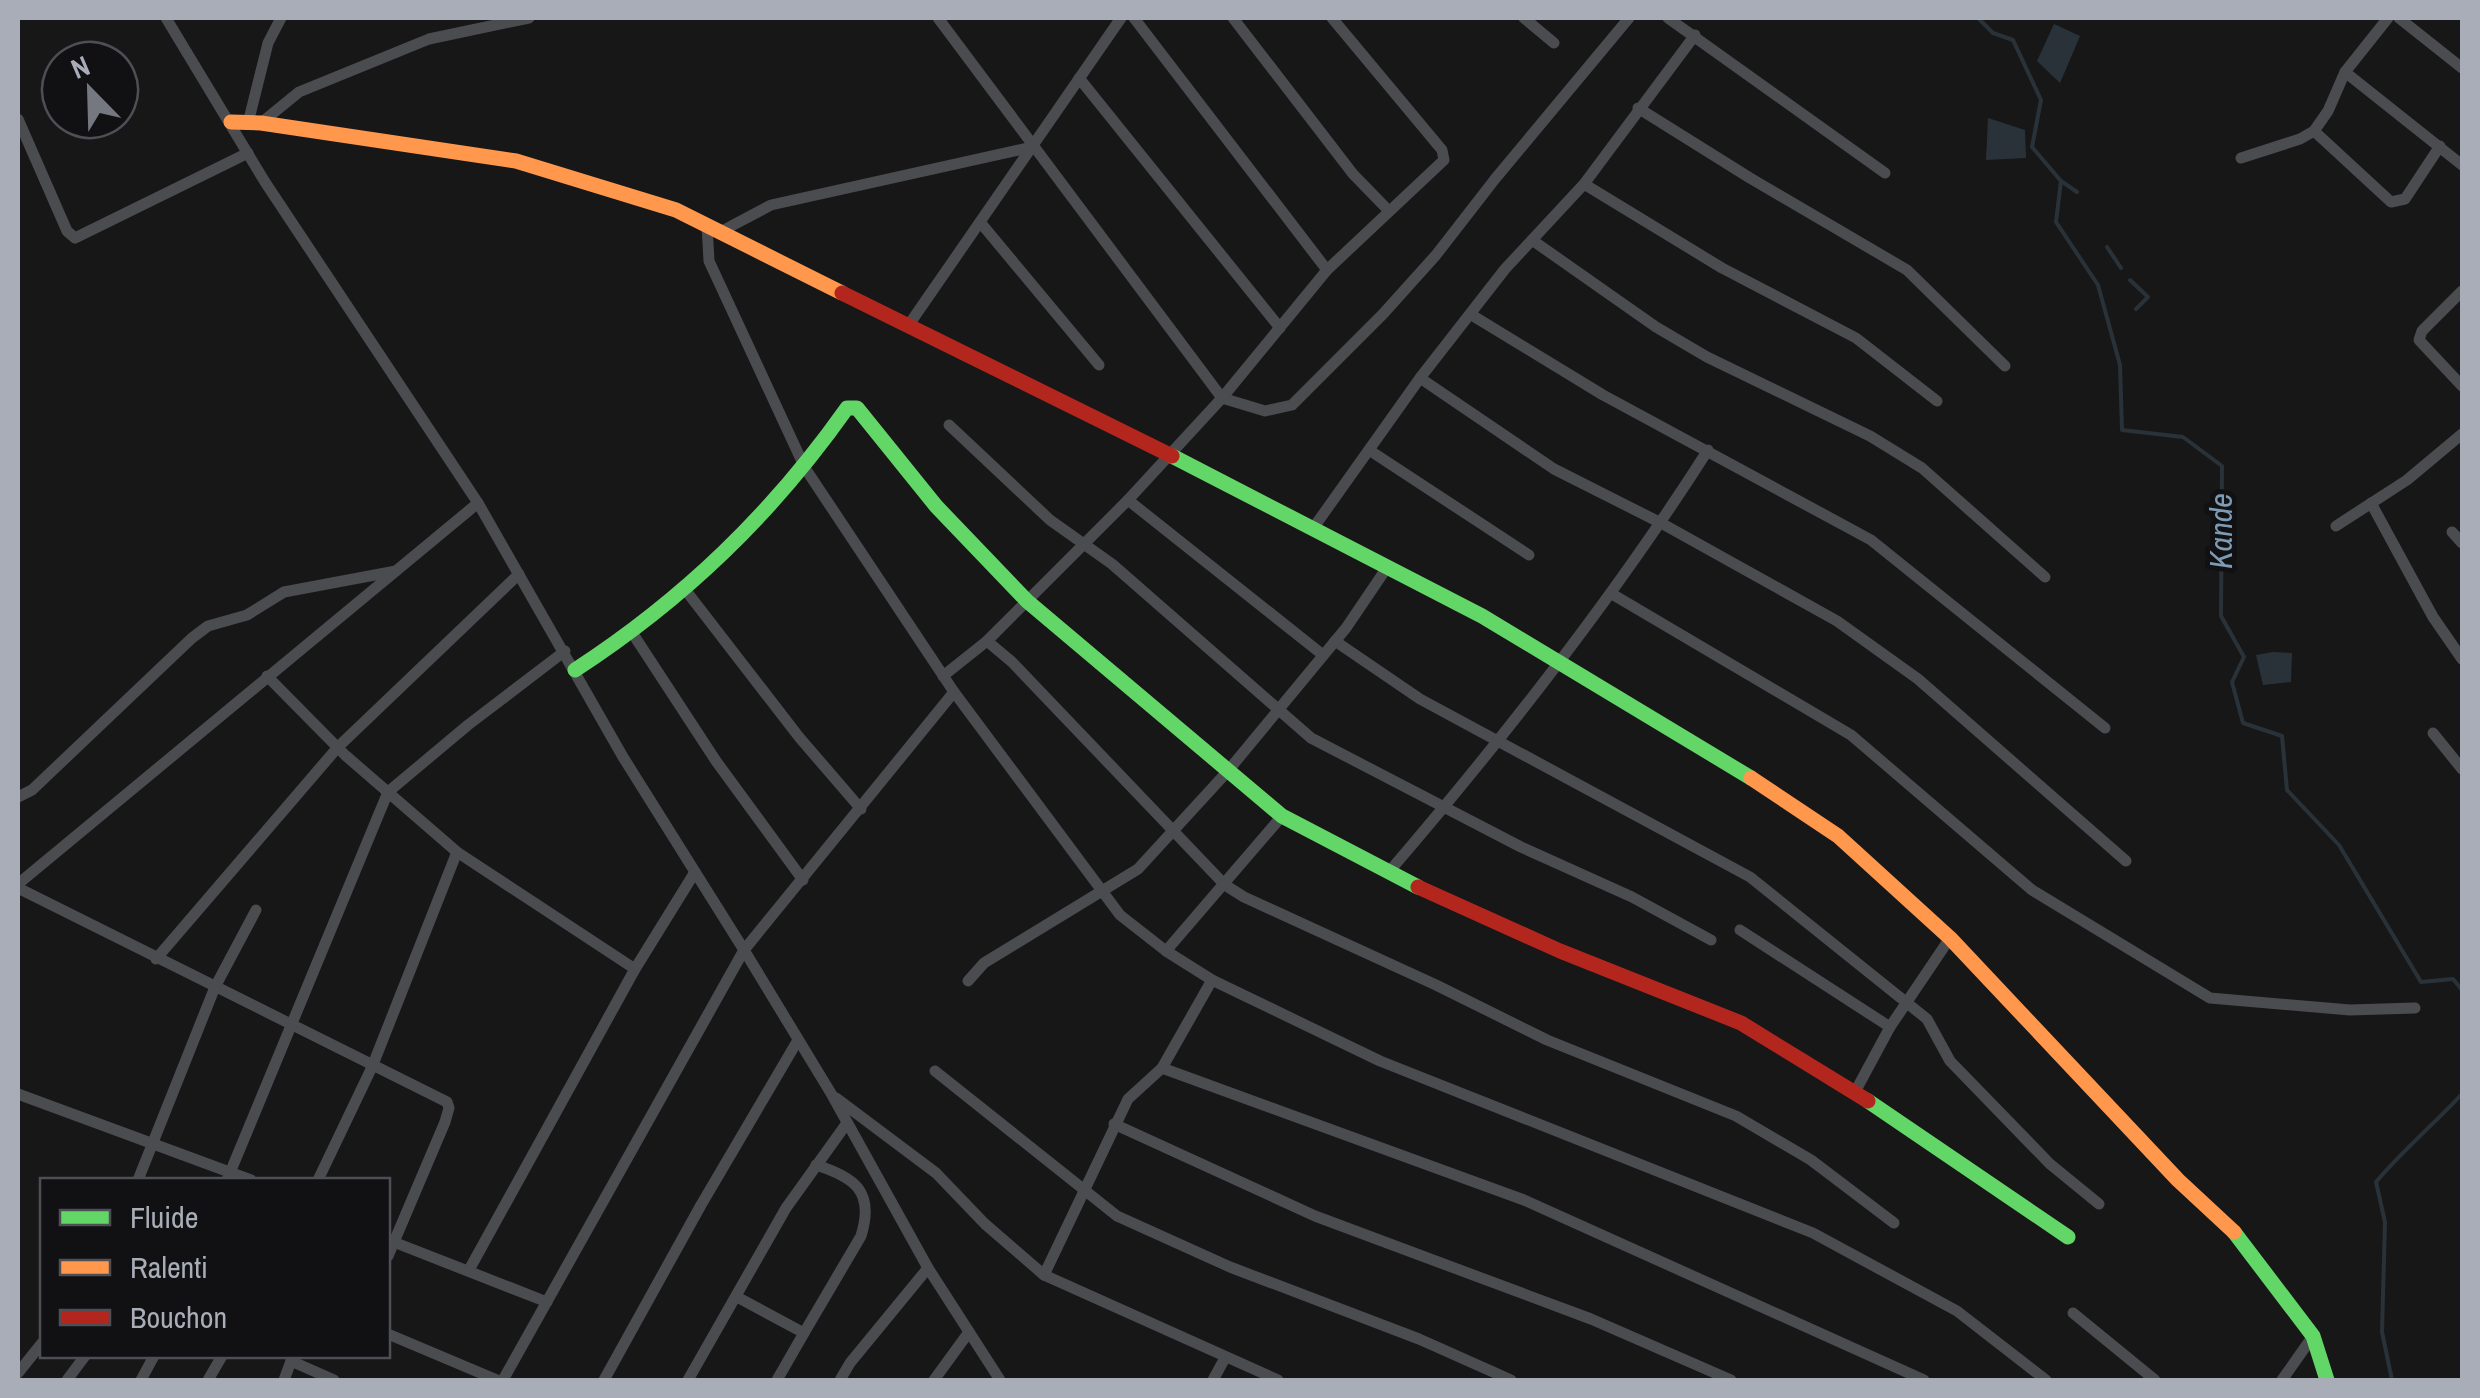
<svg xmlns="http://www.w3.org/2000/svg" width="2480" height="1398" font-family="'Archivo Narrow',sans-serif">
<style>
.water{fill:#2a3239}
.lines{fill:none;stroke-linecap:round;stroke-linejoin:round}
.stream{stroke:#2a3239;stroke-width:4}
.street{stroke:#4b4c50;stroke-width:11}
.fast{stroke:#63d668;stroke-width:15}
.slow{stroke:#ff974d;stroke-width:15}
.jam{stroke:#b3261e;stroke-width:15}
.labels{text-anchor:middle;stroke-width:10;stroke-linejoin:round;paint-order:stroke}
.water-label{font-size:32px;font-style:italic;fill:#7f9bb3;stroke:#111113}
</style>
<rect width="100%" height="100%" fill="#171717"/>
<!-- water -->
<g class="water">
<path d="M2054,24L2080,36L2060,83L2037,61Z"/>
<path d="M1988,118L2025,130L2026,158L1986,160Z"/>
<path d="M2273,652L2292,653L2291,682L2263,685L2256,655Z"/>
</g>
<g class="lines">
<!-- stream -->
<g class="stream">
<path d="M1978,18L1993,33L2013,40L2041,100L2032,147L2061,181L2056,222L2098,285L2120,365L2122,430L2183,437L2222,466L2221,616L2244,657L2232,682L2243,723L2282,736L2287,790L2339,845L2421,982L2453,979L2462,990"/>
<path d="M2061,181L2077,192"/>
<path d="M2107,247L2121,268"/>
<path d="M2130,280L2148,297L2136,309L2147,298"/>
<path d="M2462,1092V1101"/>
<path d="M2392,1380L2382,1332L2385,1222L2376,1182C2403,1150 2433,1125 2461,1095"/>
</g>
<!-- street -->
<g class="street">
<path d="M166,18L265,182L478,503L623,757L744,950L832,1095L928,1268L1000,1380"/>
<path d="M938,18L1222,398L1265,411L1292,405L1383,314L1436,255L1495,179L1629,18"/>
<path d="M1134,18L1327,270"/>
<path d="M1233,18L1353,174L1389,211"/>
<path d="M1524,18L1554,43"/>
<path d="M1668,18L1885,173"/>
<path d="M2399,18L2462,68"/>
<path d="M2345,72L2462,165"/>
<path d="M1079,78L1280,328"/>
<path d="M1638,108L1750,178L1907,270L2005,366"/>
<path d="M18,119L67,231L75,238L248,153"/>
<path d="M248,123L268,43L281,18"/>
<path d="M261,123L299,92L429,39L529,18"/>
<path d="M2314,131L2391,202L2405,199L2440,146"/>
<path d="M2241,158L2300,139L2314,131L2328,111L2345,72L2388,18"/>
<path d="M1584,184L1722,268L1856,338L1937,401"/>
<path d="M980,222L1099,365"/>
<path d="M707,225L709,261L805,468L954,692L1120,915L1166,951L1212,980L1380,1061L1813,1233L1957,1311L2046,1380"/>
<path d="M720,232L771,205L1032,147"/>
<path d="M1532,240L1656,327L1707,357L1870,436L1922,468L2045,577"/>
<path d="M2462,291L2422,331L2419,340L2462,386"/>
<path d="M1470,314L1603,395L1871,540L2105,728"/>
<path d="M908,326L1121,18"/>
<path d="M1420,378L1554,469L1661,523L1837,621L1918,679L2126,861"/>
<path d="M949,425L1050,520L1112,564L1311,738L1521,847L1632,897L1711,940"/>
<path d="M1369,450L1529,555"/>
<path d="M1128,500L1323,655"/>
<path d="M2371,503L2433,617L2462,659"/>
<path d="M2336,526L2407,480L2462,434"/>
<path d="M1314,527L1420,378L1505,269L1584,184L1695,35"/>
<path d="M2452,532L2462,543"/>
<path d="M687,592L799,737L861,809"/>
<path d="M1612,594L1851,735L2032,890L2210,998L2350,1010L2415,1008"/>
<path d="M633,634L716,761L803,880"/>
<path d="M987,641L1012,662L1225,885L1244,897L1436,985L1547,1040L1736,1116L1811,1160L1894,1223"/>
<path d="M1335,641L1420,699L1750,877L1927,1019L1950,1061L2050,1164L2099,1204"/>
<path d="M267,676L345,755L457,852L635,969"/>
<path d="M943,676L987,641L1128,500L1222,398L1327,270L1444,160L1442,150L1332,18"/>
<path d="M2433,733L2462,769"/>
<path d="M18,797L32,790L192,638L208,626L247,615L284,592L396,571"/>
<path d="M1388,873C1503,739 1613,599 1708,450"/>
<path d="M18,884L478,503"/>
<path d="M18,888L447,1102L449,1108L445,1122L388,1256"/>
<path d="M1740,930L1890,1027"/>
<path d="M1166,951L1282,816"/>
<path d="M156,959L338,747L519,574"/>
<path d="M968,981L984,963L1138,869L1227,772L1346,628L1388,566"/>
<path d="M1162,1068L1524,1200L1924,1380"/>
<path d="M935,1071L1117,1216L1230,1267L1419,1339L1511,1380"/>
<path d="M1855,1092L1890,1027L1950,938"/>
<path d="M18,1094L251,1180"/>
<path d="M836,1098L936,1173L985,1224L1044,1275L1278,1380"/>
<path d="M1114,1124L1315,1216L1591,1319L1731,1380"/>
<path d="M138,1180L215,987L256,910"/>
<path d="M227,1180L388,792L468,725L565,651"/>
<path d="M318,1180L372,1067L457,852"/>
<path d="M391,1241L547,1302"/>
<path d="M469,1270L635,969L695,872"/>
<path d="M1044,1275L1128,1099L1162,1068L1212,980"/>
<path d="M737,1297L804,1333L777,1380"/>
<path d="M2073,1313L2155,1380"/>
<path d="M804,1333L861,1236C875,1191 854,1177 816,1165"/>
<path d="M388,1334L497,1380"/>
<path d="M291,1361L334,1380"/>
<path d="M18,1373L42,1343"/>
<path d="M67,1380L85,1356"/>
<path d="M141,1380L154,1356"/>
<path d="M208,1380L222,1356"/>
<path d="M284,1380L293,1356"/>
<path d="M503,1380L744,950L954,692"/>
<path d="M604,1380L701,1205L798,1040"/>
<path d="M688,1380L786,1208L847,1123"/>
<path d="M840,1380L850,1363L928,1268"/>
<path d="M934,1380L969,1332"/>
<path d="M1213,1380L1225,1358"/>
<path d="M2282,1380L2313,1336"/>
</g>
<!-- fast -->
<g class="fast">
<path d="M1172,456L1482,616L1751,778"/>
<path d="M575,670C684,599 772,514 847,408H857L936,506L1027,601L1282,816L1418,887"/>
<path d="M1868,1101L2068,1237"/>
<path d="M2234,1232L2313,1336L2327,1380"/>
</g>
<!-- slow -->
<g class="slow">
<path d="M231,122L261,123L516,161L676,210L842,293"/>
<path d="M1751,778L1838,836L1950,938L2178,1180L2234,1232"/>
</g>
<!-- jam -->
<g class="jam">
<path d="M842,293L1172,456"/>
<path d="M1418,887L1560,951L1741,1023L1868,1101"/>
</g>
</g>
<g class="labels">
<!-- water labels -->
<g class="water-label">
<text transform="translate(2221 531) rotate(-90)" y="11">Kande</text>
</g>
</g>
<!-- border -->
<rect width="2480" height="1398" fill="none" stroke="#a8adb8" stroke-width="40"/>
<!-- legend -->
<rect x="40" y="1178" width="350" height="180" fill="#111113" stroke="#4d4f55" stroke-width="2.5"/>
<rect x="60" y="1210" width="50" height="15" fill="#63d668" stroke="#4d4f55" stroke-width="2.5"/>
<text x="130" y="1228" font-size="30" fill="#a8adb8">Fluide</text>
<rect x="60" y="1260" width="50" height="15" fill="#ff974d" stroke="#4d4f55" stroke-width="2.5"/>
<text x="130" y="1278" font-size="30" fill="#a8adb8">Ralenti</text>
<rect x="60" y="1310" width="50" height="15" fill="#b3261e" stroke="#4d4f55" stroke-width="2.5"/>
<text x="130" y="1328" font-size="30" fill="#a8adb8">Bouchon</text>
<!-- north arrow -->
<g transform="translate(90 90) rotate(337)"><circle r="48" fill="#111113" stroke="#4d4f55" stroke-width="2.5"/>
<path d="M0-8L18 38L0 25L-18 38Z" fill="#757880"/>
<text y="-15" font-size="28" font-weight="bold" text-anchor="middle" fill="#a8adb8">N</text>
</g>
</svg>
